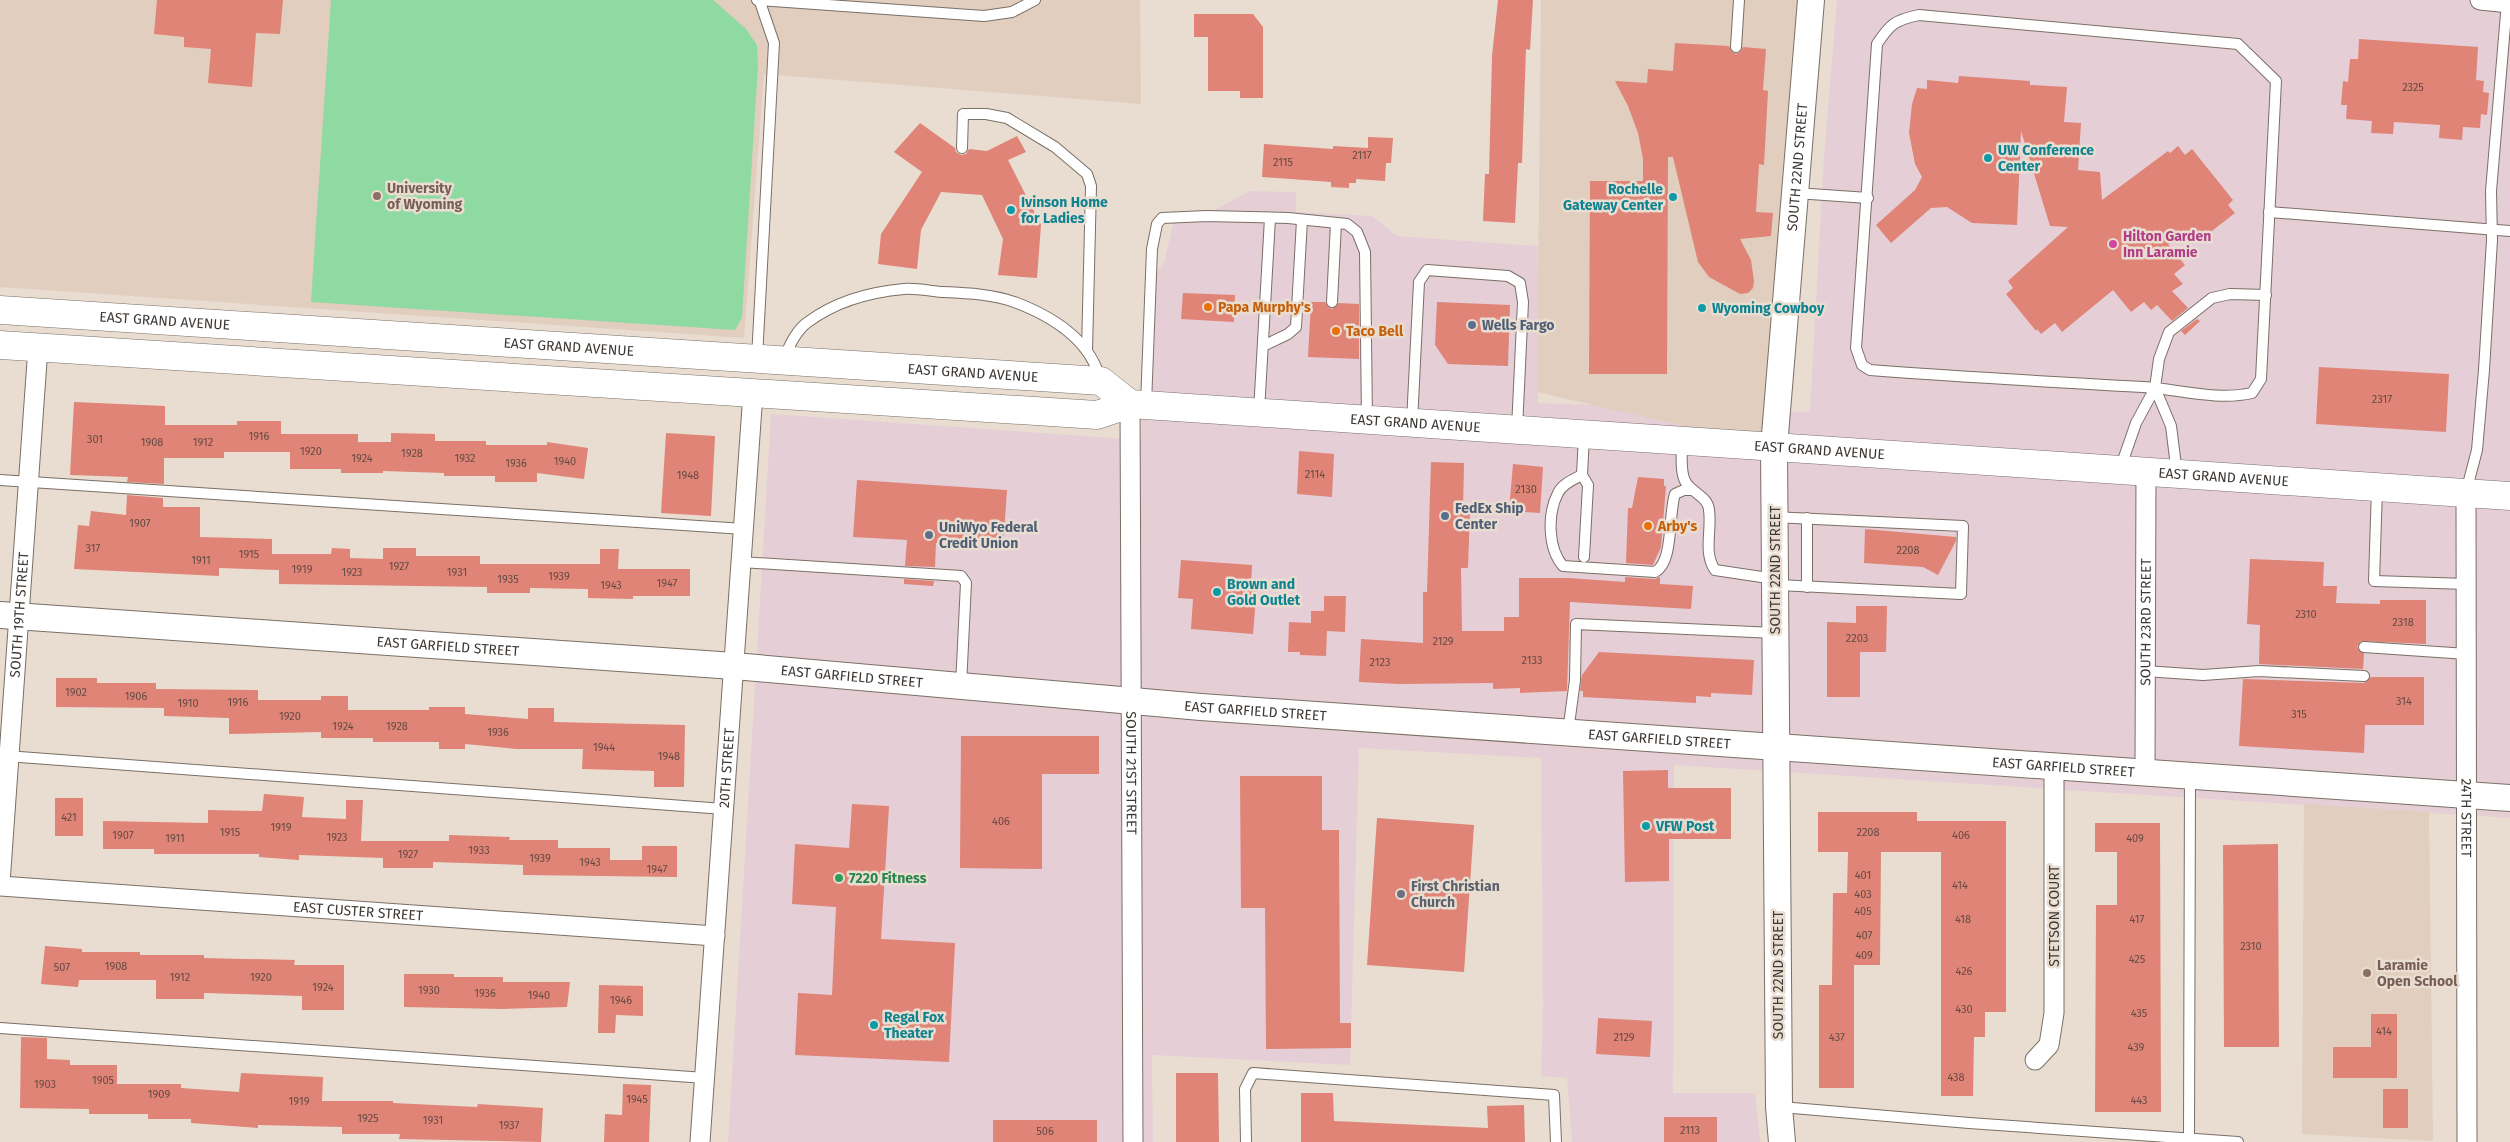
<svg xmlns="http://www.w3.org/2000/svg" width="2510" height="1142" font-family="'Fira Sans',sans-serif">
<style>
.commercial{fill:#e6ced7}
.built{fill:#e1cebe}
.green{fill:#8fd9a2}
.building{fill:#df8476}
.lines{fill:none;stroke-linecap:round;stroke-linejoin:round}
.lane-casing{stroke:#7a6f65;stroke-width:12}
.street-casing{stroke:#7a6f65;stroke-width:21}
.secondary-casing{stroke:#7a6f65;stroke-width:28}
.primary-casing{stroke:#7a6f65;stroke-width:29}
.lane{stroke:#fff;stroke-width:10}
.street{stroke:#fff;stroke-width:19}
.secondary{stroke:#fff;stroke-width:26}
.primary{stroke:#fff;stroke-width:28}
.culture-dot{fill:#0f9aa8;stroke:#e9ddd1;stroke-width:2}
.education-dot{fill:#8d6e63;stroke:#e9ddd1;stroke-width:2}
.hotel-dot{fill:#d1479c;stroke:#e9ddd1;stroke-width:2}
.food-dot{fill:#e8710a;stroke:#e9ddd1;stroke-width:2}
.service-dot{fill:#5c6f8a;stroke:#e9ddd1;stroke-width:2}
.leisure-dot{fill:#2e9e5b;stroke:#e9ddd1;stroke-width:2}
.worship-dot{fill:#6b7280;stroke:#e9ddd1;stroke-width:2}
.labels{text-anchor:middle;stroke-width:5;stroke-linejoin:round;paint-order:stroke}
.number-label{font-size:11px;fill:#664b44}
.culture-label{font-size:14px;font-weight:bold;fill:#0d838f;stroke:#e9ddd1;text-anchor:start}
.street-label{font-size:14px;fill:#3d3834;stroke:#e9ddd1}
.education-label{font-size:14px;font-weight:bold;fill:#785e54;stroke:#e9ddd1;text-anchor:start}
.hotel-label{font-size:14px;font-weight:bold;fill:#b23c85;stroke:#e9ddd1;text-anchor:start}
.food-label{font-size:14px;font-weight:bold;fill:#c56008;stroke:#e9ddd1;text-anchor:start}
.service-label{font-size:14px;font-weight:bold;fill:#4e5e75;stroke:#e9ddd1;text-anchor:start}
.leisure-label{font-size:14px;font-weight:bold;fill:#27864d;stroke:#e9ddd1;text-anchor:start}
.worship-label{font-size:14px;font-weight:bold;fill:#5b616d;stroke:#e9ddd1;text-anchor:start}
</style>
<rect width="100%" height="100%" fill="#e9ddd1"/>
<!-- commercial -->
<path class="commercial" d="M1837,0H2510V818L1674,765L1673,1093H1755L1760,1142H1572L1567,1078L1541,1076L1543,1007L1541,758L1359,748L1350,1065L1152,1055L1153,1142H728L771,414L1141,440L1146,284L1164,262L1176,213H1209L1250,191L1296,192V212L1372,216L1397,236L1538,246V403L1810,412L1824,156Z"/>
<!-- built -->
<g class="built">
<path d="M0,0H1140L1141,104L764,74L744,338L0,287Z"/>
<path d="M1541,0H1811L1774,447L1537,392Z"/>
<path d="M2304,804L2429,812L2433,1141L2302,1134Z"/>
</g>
<!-- green -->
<path class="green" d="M331,0H713L746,29L757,45L758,66L742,317L735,330L311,302Z"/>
<!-- building -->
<g class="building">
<path d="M157,0H283L280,34L256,33L252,87L208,83L211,49L184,47V37L154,34Z"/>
<path d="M1498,0H1533L1530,50L1526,49L1522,163H1518L1515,223L1483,221L1485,174H1489L1492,56Z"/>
<path d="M1194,14H1253L1263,27V98H1240V91H1208V37H1194Z"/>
<path d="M2359,39L2478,47L2476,80L2484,81L2483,92L2489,93L2487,115L2481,114L2480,128L2463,127L2462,140L2439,138L2440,125L2394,122L2393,134L2371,133L2372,121L2346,119L2347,105H2341L2343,81L2348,82L2350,59H2358Z"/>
<path d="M1675,43L1729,46L1732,52L1736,54L1741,51L1743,47L1766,49L1763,90L1768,91L1764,165L1759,164L1756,212L1773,213L1771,236L1740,239L1751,260L1754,281L1753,288L1748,293L1740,294L1709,277L1698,262L1673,157H1668L1667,374H1589L1590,181H1643V159L1638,133L1628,106L1615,81L1647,83L1648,69L1673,71Z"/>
<path d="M1959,76L2030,81V85L2067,87L2064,122L2081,123L2078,170L2100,172L2102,200L2168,151L2170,153L2178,146L2185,155L2192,149L2233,200L2228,205L2235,213L2208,234L2193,235L2168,244L2185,265L2174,274L2183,284L2172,291L2188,308L2172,321L2157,305L2151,310L2144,302L2131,312L2113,290L2062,332L2055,323L2041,334L2037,329L2036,331L2006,294L2013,288L2008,281L2068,227L2050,226L2021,131L2017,225L1972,223L1947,207L1931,208L1891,243L1876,225L1915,190L1922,177L1915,164L1909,133L1912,104L1917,88L1927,89V80L1958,83Z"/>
<path d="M920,123L955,148L956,152L961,155L966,154L969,149L987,151L1017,136L1026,152L1008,160L1041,225L1037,278L998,275L1003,239L982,195L941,192L921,230L917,269L878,264L881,234L922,172L894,152Z"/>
<path d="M1368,137L1393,138L1391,163H1386L1385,181L1356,179V183H1349V188L1331,187V182L1262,177L1264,144L1333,149V146L1368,148Z"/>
<path d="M1183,293L1235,295L1234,322L1181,319Z"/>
<path d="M1311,302H1325L1328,307L1332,309L1339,303L1359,304V359L1308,357Z"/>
<path d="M1437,302L1510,305L1508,366L1448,364L1435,345Z"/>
<path d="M2197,319L2200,321L2185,335L2181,331Z"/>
<path d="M2319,367L2449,374L2446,432L2316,424Z"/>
<path d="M74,402L165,406V425H237V421H281V434H358V442H391V433L435,434V441H486V445H547V442L588,448L584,479L537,473V482H495V476H444V473L383,471V473H341V469H290V452H224V458H164V484L127,482L128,477L70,475Z"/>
<path d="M666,433L715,436L711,516L661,513Z"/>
<path d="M1299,451L1334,454L1332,497L1297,494Z"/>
<path d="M1431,462L1464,463L1463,510H1470L1468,568H1461L1462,631H1504V617H1519V578H1569L1625,582V577L1655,579L1660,577V584L1693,586L1691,609L1570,602L1567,691L1520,693V688L1493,689V683L1400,684L1359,682L1361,639L1423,643V592H1427Z"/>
<path d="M1513,464L1543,467L1540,513L1509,511Z"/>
<path d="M1638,477L1664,479V486H1666L1661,547L1653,565L1626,563L1628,508H1632Z"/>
<path d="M857,480L1007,490L1003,547L936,543L935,567L905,566L907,540L853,537Z"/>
<path d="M127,495L163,498V507H200V537L272,539V554H331L332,548L350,549V558L383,559V548H416V556H480V564H600V549H619L618,569H690V596H633V599L588,598V589L530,588V593H487V587L279,584V570L219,568V576L74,569L78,525L89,526L91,511L126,515Z"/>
<path d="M1865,529L1956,537V541L1938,575L1923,567L1864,563Z"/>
<path d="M2250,559L2324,562L2323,586H2337L2336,603L2380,604V600H2426V644L2361,641L2357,647L2364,654L2363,669L2259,664L2260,625L2247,624Z"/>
<path d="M1181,560L1252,565L1251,585L1257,586L1253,634L1191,629L1193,599L1178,598Z"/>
<path d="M904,579L934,581L933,586L904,584Z"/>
<path d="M1324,596H1346L1345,632L1327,631L1326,656L1300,655V652H1288L1289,622L1311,623V611H1324Z"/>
<path d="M1856,606H1887L1886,652H1860V697H1827V622L1856,623Z"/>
<path d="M1599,652L1754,660L1752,695L1711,693V697L1696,696V703L1583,697V691H1580L1582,675Z"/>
<path d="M2371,677H2424V725H2365L2364,753L2239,746L2243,679L2364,683Z"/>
<path d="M56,678H97V683H156V689L258,690V700H321V696H348V710H429V707H465V714L528,719V708H554V722L685,725L684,787H654V771L582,769L583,749H517L465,744V749H439V742H373V738H321V732L229,734V718L164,716V708L56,707Z"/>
<path d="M961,736H1099V774H1042V869L960,868Z"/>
<path d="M1668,770V788H1731V839H1669V881L1625,882L1623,771Z"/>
<path d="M1240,776H1322V830H1339L1340,1023H1351V1048L1266,1049L1265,908H1241Z"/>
<path d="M264,794L304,797L302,817L346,819V800H363L361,841H449V835L510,837L509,840H558V848H610V860H642V846H677V877L523,875V865L433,862V868H383V858L299,855V860L259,857V854H154V849H103V821L208,823V810L262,811Z"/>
<rect x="55" y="798" width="28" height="38"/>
<path d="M852,804L889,806L881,939L955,943L949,1062L795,1055L798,993L832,995L836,907L792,904L795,844L849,848Z"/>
<path d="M1818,812H1917V821H2006V1012H1985V1037H1974L1973,1096H1941V852H1881L1880,965H1854V1088H1819V985H1832L1833,893H1847L1848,852H1818Z"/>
<path d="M1377,818L1474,825L1464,972L1367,965Z"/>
<path d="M2095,823H2160L2161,1112H2095L2096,905H2117V852H2095Z"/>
<path d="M2278,844L2279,1047H2224L2223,845Z"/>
<path d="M45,946L82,949V952H140V955H204V958L295,960L294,965H344V1010H302V996L204,993V999H156V980H79L78,987L41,984Z"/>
<path d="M404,974H454V977H503V982H570L567,1007L503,1009L404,1007Z"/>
<path d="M599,985L643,986V1016L616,1015L615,1033H598Z"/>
<path d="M2371,1014H2397V1078H2333V1047H2371Z"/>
<path d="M1598,1018L1652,1021L1650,1057L1596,1054Z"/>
<path d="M21,1037L47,1038V1059L70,1060V1065H117V1084H181V1088L239,1092L241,1073L323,1077L322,1101H393V1103L477,1107L478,1104L543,1108L541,1142L399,1139L400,1134H342V1127L258,1125V1128L191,1123V1119H148V1114H89V1109L20,1108Z"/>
<path d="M1176,1073H1218L1219,1142H1176Z"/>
<path d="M623,1084L651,1085L649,1142H604L605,1114L622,1115Z"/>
<rect x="2383" y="1089" width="25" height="39"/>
<path d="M1301,1093H1333L1334,1121L1488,1128L1487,1106L1524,1105L1525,1142H1301Z"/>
<rect x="1664" y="1117" width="53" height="25"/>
<rect x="993" y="1120" width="104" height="22"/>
</g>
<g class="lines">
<!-- lane casing -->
<g class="lane-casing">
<g id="lane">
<path d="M757,0L984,16L1012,12L1035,0"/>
<path d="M1919,15L2238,44L2276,81L2261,379L2252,393C2216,401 2178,389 2143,387C2052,382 1961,377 1870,370L1862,365L1856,348L1877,44C1890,24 1895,20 1919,15Z"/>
<path d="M1736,47L1739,0"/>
<path d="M962,148L963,114H986L1007,118L1055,147L1087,174L1091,186L1087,351"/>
<path d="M1796,193L1868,198"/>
<path d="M2269,212L2510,231"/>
<path d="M1332,302L1336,223"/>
<path d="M1263,346L1288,334L1296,327L1302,220"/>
<path d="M757,358L774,43L760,2"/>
<path d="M783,360C789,347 796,330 808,322C835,302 870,292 904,289C916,288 930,291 942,292C966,293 994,294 1017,303C1053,317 1090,340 1100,379"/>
<path d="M2155,388L2171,426L2177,474"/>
<path d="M1146,404L1152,249L1157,224L1162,218L1207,216L1288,218L1347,224L1357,232L1365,252L1367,420"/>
<path d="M1259,412L1270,218"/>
<path d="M1412,422L1419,282L1427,270L1508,276L1520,283L1523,302L1517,429"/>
<path d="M1682,442C1682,454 1680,471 1685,481C1691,493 1708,496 1709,510C1712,530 1703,553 1715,570L1775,579"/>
<path d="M2120,469L2136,423L2155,388L2159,359L2169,332L2212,298L2230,294L2266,295"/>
<path d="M1582,475C1574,479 1562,484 1558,493C1547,514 1548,549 1563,566L1655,572C1674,562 1668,515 1675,494L1684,490H1693"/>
<path d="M0,480L744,529"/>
<path d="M2377,488L2374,581L2467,584"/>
<path d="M2466,492L2477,450L2484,370L2492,240L2491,191L2507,2"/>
<path d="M1775,517L1963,526L1961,594L1777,585"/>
<path d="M1807,518V587"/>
<path d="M1584,557L1588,485L1582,475L1584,435"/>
<path d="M741,562L961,576L966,583L961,686"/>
<path d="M2364,647L2467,654"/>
<path d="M2145,671L2203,675L2259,671L2364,676"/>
<path d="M1568,732L1575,680L1576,624L1775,633"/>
<path d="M6,756L724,809"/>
<path d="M0,1028L705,1078"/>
<path d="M1781,1107L1969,1123L2238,1142"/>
<path d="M2189,1139L2190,776"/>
<path d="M1246,1142L1245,1089L1253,1073L1554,1095L1556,1142"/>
</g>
</g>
<!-- street casing -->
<g class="street-casing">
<g id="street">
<path d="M2480,0L2510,3"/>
<path id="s1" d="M1130,404L1133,1142"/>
<path id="s2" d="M2466,493L2467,1142"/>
<path id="s3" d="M2145,772L2146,472"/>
<path id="s4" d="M0,883L38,347"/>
<path id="s5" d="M0,886L715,936"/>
<path d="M2035,1060L2049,1045L2054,1013V766"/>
<path id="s6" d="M700,1142L753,393"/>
</g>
</g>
<!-- secondary casing -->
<g class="secondary-casing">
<g id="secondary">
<path id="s7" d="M0,615L734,666L1201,707L2510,798"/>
<path id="s8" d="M1782,1142L1779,1107L1774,447L1811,0"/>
</g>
</g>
<!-- primary casing -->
<g class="primary-casing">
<g id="primary">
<path id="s9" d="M0,310L1101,381L1130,404"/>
<path id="s10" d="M0,345L1097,415L1130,404L2510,496"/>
</g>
</g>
<!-- lane -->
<use href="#lane" class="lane"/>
<!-- street -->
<use href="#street" class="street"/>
<!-- secondary -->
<use href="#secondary" class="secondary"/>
<!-- primary -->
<use href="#primary" class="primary"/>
</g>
<!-- markers -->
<g class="culture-dot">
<circle cx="1988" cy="158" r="5"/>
<circle cx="1673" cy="197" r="5"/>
<circle cx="1011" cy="210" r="5"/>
<circle cx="1702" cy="308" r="5"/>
<circle cx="1217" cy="592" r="5"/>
<circle cx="1646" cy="826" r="5"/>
<circle cx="874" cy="1025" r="5"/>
</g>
<g class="education-dot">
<circle cx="377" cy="196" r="5"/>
<circle cx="2367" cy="973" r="5"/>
</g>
<circle class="hotel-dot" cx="2113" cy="244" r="5"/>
<g class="food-dot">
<circle cx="1208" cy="307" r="5"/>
<circle cx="1336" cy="331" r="5"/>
<circle cx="1648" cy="526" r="5"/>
</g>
<g class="service-dot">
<circle cx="1472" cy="325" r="5"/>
<circle cx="1445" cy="516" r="5"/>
<circle cx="929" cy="535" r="5"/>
</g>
<circle class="leisure-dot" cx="839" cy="878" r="5"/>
<circle class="worship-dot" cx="1401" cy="894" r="5"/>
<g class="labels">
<!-- number labels -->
<g class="number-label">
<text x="2413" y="91">2325</text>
<text x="1362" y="159">2117</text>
<text x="1283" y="166">2115</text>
<text x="2382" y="403">2317</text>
<text x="259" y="440">1916</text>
<text x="95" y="443">301</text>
<text x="152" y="446">1908</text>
<text x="203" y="446">1912</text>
<text x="311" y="455">1920</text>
<text x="412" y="457">1928</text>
<text x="362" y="462">1924</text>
<text x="465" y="462">1932</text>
<text x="565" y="465">1940</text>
<text x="516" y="467">1936</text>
<text x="1315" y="478">2114</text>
<text x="688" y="479">1948</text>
<text x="1526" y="493">2130</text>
<text x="140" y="527">1907</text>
<text x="93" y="552">317</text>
<text x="1908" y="554">2208</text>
<text x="249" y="558">1915</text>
<text x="201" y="564">1911</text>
<text x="399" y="570">1927</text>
<text x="302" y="573">1919</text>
<text x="352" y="576">1923</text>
<text x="457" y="576">1931</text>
<text x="559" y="580">1939</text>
<text x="508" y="583">1935</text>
<text x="667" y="587">1947</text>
<text x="611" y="589">1943</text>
<text x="2306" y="618">2310</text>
<text x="2403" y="626">2318</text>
<text x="1857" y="642">2203</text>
<text x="1443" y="645">2129</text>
<text x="1532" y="664">2133</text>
<text x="1380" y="666">2123</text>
<text x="76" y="696">1902</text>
<text x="136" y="700">1906</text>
<text x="2404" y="705">314</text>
<text x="238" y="706">1916</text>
<text x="188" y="707">1910</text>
<text x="2299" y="718">315</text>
<text x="290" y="720">1920</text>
<text x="343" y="730">1924</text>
<text x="397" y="730">1928</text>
<text x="498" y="736">1936</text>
<text x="604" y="751">1944</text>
<text x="669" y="760">1948</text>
<text x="69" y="821">421</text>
<text x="1001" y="825">406</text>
<text x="281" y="831">1919</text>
<text x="230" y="836">1915</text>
<text x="1868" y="836">2208</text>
<text x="123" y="839">1907</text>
<text x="1961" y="839">406</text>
<text x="337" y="841">1923</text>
<text x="175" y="842">1911</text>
<text x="2135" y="842">409</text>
<text x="479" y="854">1933</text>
<text x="408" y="858">1927</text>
<text x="540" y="862">1939</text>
<text x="590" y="866">1943</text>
<text x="657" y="873">1947</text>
<text x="1863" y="879">401</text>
<text x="1960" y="889">414</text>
<text x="1863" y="898">403</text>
<text x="1863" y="915">405</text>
<text x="1963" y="923">418</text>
<text x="2137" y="923">417</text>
<text x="1864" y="939">407</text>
<text x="2251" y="950">2310</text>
<text x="1864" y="959">409</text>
<text x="2137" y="963">425</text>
<text x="116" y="970">1908</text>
<text x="62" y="971">507</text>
<text x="1964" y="975">426</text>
<text x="180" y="981">1912</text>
<text x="261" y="981">1920</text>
<text x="323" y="991">1924</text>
<text x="429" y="994">1930</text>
<text x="485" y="997">1936</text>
<text x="539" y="999">1940</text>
<text x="621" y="1004">1946</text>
<text x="1964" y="1013">430</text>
<text x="2139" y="1017">435</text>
<text x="2384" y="1035">414</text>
<text x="1624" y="1041">2129</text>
<text x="1837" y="1041">437</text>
<text x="2136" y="1051">439</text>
<text x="1956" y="1081">438</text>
<text x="103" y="1084">1905</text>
<text x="45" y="1088">1903</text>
<text x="159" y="1098">1909</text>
<text x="637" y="1103">1945</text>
<text x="2139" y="1104">443</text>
<text x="299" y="1105">1919</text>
<text x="368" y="1122">1925</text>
<text x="433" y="1124">1931</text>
<text x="509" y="1129">1937</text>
<text x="1690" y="1134">2113</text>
<text x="1045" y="1135">506</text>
</g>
<!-- culture labels -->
<g class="culture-label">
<text x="1998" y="155">UW Conference<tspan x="1998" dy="16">Center</tspan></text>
<text x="1663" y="194" text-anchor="end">Rochelle<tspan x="1663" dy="16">Gateway Center</tspan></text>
<text x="1021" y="207">Ivinson Home<tspan x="1021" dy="16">for Ladies</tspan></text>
<text x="1712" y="313">Wyoming Cowboy</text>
<text x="1227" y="589">Brown and<tspan x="1227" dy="16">Gold Outlet</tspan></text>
<text x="1656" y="831">VFW Post</text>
<text x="884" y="1022">Regal Fox<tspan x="884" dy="16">Theater</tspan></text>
</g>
<!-- street labels -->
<g class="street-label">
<text dy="5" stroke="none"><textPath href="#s8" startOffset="976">SOUTH 22ND STREET</textPath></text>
<text dy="5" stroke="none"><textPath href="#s9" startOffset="165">EAST GRAND AVENUE</textPath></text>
<text dy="5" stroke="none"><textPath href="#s9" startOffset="570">EAST GRAND AVENUE</textPath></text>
<text dy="5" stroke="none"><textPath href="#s9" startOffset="975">EAST GRAND AVENUE</textPath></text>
<text dy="5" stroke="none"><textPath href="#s10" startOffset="1420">EAST GRAND AVENUE</textPath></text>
<text dy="5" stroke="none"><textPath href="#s10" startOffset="1825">EAST GRAND AVENUE</textPath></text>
<text dy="5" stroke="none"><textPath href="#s10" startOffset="2230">EAST GRAND AVENUE</textPath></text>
<text transform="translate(1775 570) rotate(-90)" y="5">SOUTH 22ND STREET</text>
<text dy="5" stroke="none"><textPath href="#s4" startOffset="269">SOUTH 19TH STREET</textPath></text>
<text dy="5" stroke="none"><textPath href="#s3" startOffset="150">SOUTH 23RD STREET</textPath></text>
<text dy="5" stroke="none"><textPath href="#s7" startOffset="449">EAST GARFIELD STREET</textPath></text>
<text dy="5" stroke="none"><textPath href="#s7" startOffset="854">EAST GARFIELD STREET</textPath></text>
<text dy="5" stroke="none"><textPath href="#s7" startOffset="1259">EAST GARFIELD STREET</textPath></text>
<text dy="5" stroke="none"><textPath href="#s7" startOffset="1664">EAST GARFIELD STREET</textPath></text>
<text dy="5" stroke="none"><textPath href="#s7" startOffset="2069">EAST GARFIELD STREET</textPath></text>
<text dy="5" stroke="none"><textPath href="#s6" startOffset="375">20TH STREET</textPath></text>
<text dy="5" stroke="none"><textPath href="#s1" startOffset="369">SOUTH 21ST STREET</textPath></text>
<text dy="5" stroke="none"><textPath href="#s2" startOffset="325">24TH STREET</textPath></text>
<text dy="5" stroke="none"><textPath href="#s5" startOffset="359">EAST CUSTER STREET</textPath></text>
<text transform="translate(2054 916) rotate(-90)" y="5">STETSON COURT</text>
<text transform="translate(1778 975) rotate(-90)" y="5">SOUTH 22ND STREET</text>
</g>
<!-- education labels -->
<g class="education-label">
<text x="387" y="193">University<tspan x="387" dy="16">of Wyoming</tspan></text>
<text x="2377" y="970">Laramie<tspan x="2377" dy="16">Open School</tspan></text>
</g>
<!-- hotel labels -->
<g class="hotel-label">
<text x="2123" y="241">Hilton Garden<tspan x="2123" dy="16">Inn Laramie</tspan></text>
</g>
<!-- food labels -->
<g class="food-label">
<text x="1218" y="312">Papa Murphy's</text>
<text x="1346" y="336">Taco Bell</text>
<text x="1658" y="531">Arby's</text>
</g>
<!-- service labels -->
<g class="service-label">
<text x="1482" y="330">Wells Fargo</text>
<text x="1455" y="513">FedEx Ship<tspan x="1455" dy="16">Center</tspan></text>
<text x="939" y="532">UniWyo Federal<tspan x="939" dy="16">Credit Union</tspan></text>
</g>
<!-- leisure labels -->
<g class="leisure-label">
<text x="849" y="883">7220 Fitness</text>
</g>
<!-- worship labels -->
<g class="worship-label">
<text x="1411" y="891">First Christian<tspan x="1411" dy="16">Church</tspan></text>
</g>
</g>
</svg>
